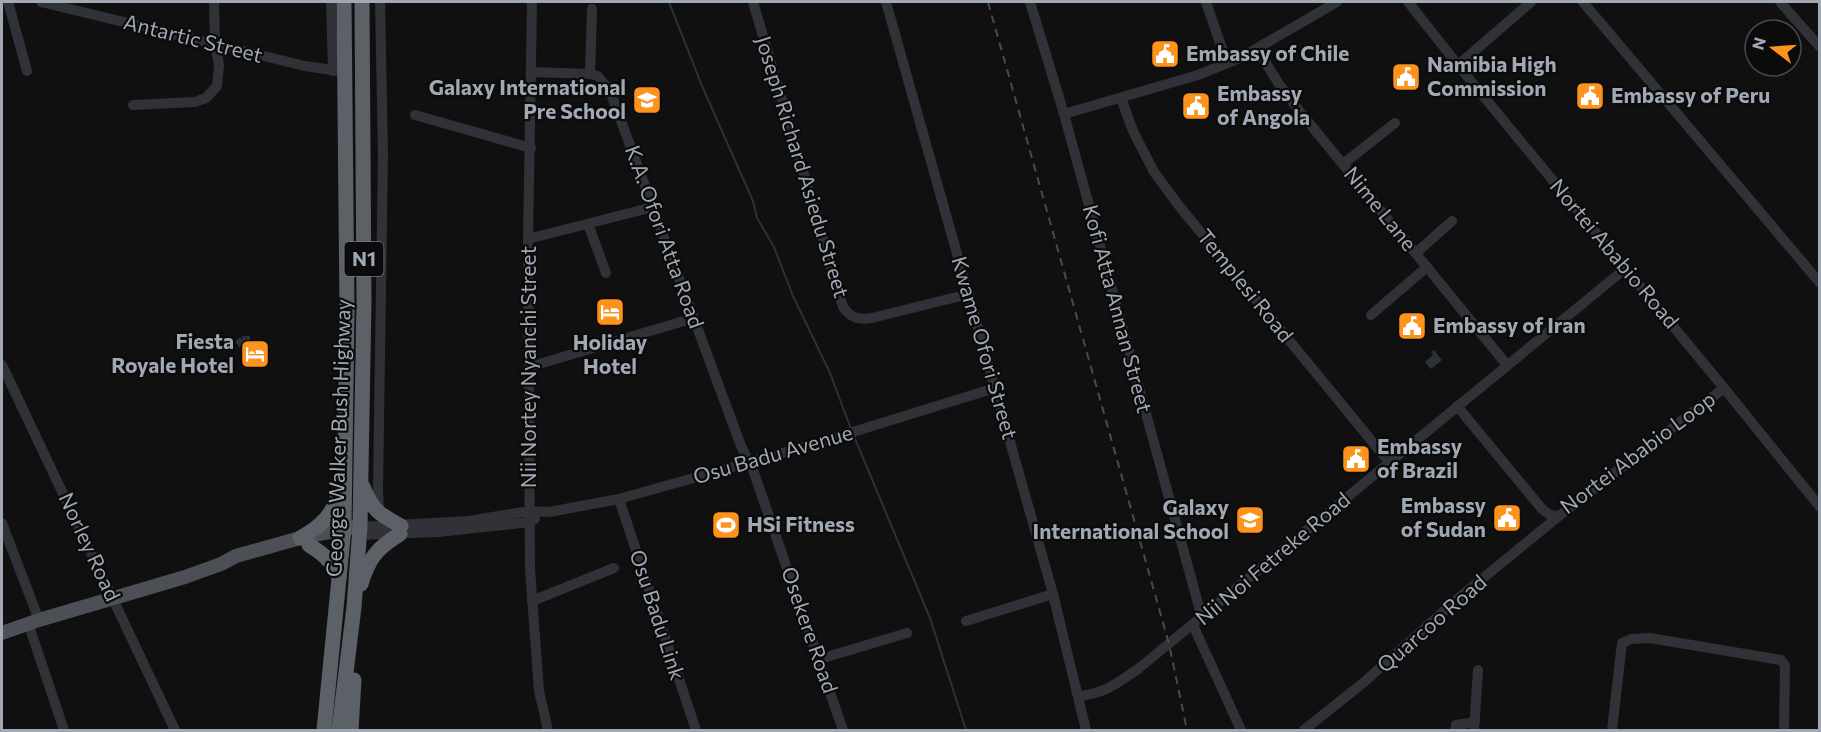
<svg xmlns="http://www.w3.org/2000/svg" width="1821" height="732" font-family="Commissioner,sans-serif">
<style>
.water{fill:#283337}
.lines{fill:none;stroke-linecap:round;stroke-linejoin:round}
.stream{stroke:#283337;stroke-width:2}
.minor{stroke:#313237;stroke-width:10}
.major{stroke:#4c5056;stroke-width:14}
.highway{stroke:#5c6168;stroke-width:15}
.rail{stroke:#474b50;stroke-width:2;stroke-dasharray:8 6;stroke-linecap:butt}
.labels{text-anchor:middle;stroke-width:4.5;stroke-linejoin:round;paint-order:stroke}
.shield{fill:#0b0b0c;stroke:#737981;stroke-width:1.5}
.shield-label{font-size:20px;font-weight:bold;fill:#a0a8b3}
.street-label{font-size:21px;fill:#a0a8b3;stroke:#0b0b0c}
.poi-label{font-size:21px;font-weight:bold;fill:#a0a8b3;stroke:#0b0b0c;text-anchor:start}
</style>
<rect width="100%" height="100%" fill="#101011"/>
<!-- water -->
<g class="water">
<path d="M242,336H250V352H242V343L240,348L236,343V341L240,337L242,340Z"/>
<path d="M1434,350L1442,360L1431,369L1425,362L1433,355L1431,352Z"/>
</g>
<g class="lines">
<!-- stream -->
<g class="stream">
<path d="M669,2L702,86L753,201L757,218L774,247L793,296L830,373L851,429"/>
<path d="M853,434L930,618L966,730"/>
</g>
<!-- minor -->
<g class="minor">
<path d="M8,2L27,71"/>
<path d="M41,2L305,66L345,72"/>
<path d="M331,2L333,71"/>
<path d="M532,2L528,239L530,569L539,691L548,730"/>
<path d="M753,2L843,307C851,318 858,320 872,318L969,294"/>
<path d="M886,2L1053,594L1086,730"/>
<path d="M1030,2L1064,114L1202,618"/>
<path d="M1206,2L1227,63"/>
<path d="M1408,2L1470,80L1724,388L1820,507"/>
<path d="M1583,2L1820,283"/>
<path d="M1780,2L1820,47"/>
<path d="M1257,49L1279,84L1301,113L1507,365"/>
<path d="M1458,65L1531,2"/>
<path d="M532,72L590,74L598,76L610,91L741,446L753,470L843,730"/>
<path d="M590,74L592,9"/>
<path d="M1121,98L1133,131L1154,172L1180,207L1389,462"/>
<path d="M133,105L195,102L206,98L217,86L219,65L215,44L214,2"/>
<path d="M1064,114L1198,75L1242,57L1337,2"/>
<path d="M415,115L531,148"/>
<path d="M1343,164L1395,123"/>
<path d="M588,224L606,273"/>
<path d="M528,239L653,207"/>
<path d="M1416,253L1452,221"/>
<path d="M1371,315L1427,267"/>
<path d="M2,365L175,730"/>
<path d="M529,367L694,318"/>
<path d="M1457,406L1542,509L1550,515L1559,516L1724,388"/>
<path d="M619,499L696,730"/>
<path d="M379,514L378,489L383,154L380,2"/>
<path d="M2,523L39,620"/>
<path d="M360,527L469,521L529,511L549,512L619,499L814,444L995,388"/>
<path d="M359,535L438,532L530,522L535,519"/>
<path d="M532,601L614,568"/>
<path d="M966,621L1053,594"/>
<path d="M28,623L64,730"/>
<path d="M1193,625L1241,730"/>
<path d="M820,659L907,633"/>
<path d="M1079,696C1106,693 1116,684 1138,669L1626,268"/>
<path d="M1304,730L1363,683L1461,596L1559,516"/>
<path d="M1455,730L1456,725L1475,722"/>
<path d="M1474,730L1478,670"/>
<path d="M1612,730L1622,643L1631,639L1650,638L1781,660L1785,665L1784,730"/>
</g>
<!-- major -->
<path class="major" d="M2,633L39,620L185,577L221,564L236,556L300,538L355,527"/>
<!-- highway -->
<g class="highway">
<path d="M363,487C373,511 379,514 401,526"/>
<path d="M300,538C322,526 334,514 340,489"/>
<path d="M309,545C324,554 332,562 339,577"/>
<path d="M361,584C369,558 377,548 400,534"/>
<path d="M324,730L344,528L347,310L344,2"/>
<path d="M339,730L354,607L360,527L364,300L362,2"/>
<path d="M351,730L354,680"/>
</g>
<!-- rail -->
<path class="rail" d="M988,2L1169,644L1187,730"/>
</g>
<!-- icons -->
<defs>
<g id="civic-square" transform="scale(1.5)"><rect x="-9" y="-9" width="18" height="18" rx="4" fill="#fd931c" stroke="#0b0b0c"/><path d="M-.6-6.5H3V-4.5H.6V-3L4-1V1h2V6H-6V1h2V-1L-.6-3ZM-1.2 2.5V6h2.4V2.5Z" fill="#fff"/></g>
<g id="school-square" transform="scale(1.5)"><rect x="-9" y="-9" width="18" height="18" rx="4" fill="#fd931c" stroke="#0b0b0c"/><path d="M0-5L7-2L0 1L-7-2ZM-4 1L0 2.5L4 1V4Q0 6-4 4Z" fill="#fff"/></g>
<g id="hotel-square" transform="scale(1.5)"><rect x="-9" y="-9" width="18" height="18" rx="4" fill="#fd931c" stroke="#0b0b0c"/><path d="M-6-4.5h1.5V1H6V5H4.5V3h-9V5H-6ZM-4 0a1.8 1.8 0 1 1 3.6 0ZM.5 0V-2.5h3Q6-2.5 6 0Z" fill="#fff"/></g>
<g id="stadium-square" transform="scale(1.5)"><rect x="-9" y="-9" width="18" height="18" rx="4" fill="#fd931c" stroke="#0b0b0c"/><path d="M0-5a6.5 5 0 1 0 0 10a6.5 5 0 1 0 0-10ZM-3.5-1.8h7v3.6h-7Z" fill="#fff"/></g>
</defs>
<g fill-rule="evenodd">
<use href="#civic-square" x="1165" y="54"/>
<use href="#civic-square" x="1406" y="77"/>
<use href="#civic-square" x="1590" y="96"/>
<use href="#school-square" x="647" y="100"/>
<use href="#civic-square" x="1196" y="106"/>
<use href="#hotel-square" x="610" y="312"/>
<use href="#civic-square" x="1412" y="326"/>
<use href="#hotel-square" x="255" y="354"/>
<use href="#civic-square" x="1356" y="459"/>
<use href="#civic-square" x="1507" y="518"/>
<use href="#school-square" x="1250" y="520"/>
<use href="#stadium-square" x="726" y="525"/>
</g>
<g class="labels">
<!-- shield labels -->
<rect class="shield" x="344.5" y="242" width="39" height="34" rx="4.5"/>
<g class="shield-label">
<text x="364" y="266">N1</text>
</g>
<!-- street labels -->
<g class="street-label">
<text transform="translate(193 39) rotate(14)" y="7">Antartic Street</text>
<text transform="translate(802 167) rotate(73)" y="7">Joseph Richard Asiedu Street</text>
<text transform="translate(1380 209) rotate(51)" y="7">Nime Lane</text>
<text transform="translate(664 237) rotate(70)" y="7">K.A. Ofori Atta Road</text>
<text transform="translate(1614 254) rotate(50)" y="7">Nortei Ababio Road</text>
<text transform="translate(1245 286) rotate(51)" y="7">Templesi Road</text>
<text transform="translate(1117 309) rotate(75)" y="7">Kofi Atta Annan Street</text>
<text transform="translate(984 348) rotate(74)" y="7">Kwame Ofori Street</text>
<text transform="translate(529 367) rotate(-90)" y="7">Nii Nortey Nyanchi Street</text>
<text transform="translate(339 438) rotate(-88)" y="7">George Walker Bush Highway</text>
<text transform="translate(1638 453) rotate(-37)" y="7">Nortei Ababio Loop</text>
<text transform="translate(773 455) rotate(-16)" y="7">Osu Badu Avenue</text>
<text transform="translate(89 547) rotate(65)" y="7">Norley Road</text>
<text transform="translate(1273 559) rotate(-40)" y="7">Nii Noi Fetreke Road</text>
<text transform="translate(657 615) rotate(72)" y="7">Osu Badu Link</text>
<text transform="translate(1432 624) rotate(-41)" y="7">Quarcoo Road</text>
<text transform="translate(809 630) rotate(71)" y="7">Osekere Road</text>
</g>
<!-- poi labels -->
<g class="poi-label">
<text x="1186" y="61">Embassy of Chile</text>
<text x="1427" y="72">Namibia High<tspan x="1427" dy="24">Commission</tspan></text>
<text x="626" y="95" text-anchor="end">Galaxy International<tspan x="626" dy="24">Pre School</tspan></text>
<text x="1217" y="101">Embassy<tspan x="1217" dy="24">of Angola</tspan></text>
<text x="1611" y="103">Embassy of Peru</text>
<text x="1433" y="333">Embassy of Iran</text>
<text x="234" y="349" text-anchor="end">Fiesta<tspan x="234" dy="24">Royale Hotel</tspan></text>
<text x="610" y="350" text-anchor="middle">Holiday<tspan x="610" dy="24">Hotel</tspan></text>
<text x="1377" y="454">Embassy<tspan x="1377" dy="24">of Brazil</tspan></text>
<text x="1486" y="513" text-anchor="end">Embassy<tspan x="1486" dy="24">of Sudan</tspan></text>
<text x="1229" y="515" text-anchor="end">Galaxy<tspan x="1229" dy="24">International School</tspan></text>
<text x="747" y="532">HSi Fitness</text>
</g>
</g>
<!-- border -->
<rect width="1821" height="732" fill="none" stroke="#a0a8b3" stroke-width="6"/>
<!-- north arrow -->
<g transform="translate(1773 48) rotate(287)"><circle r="28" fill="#0b0b0c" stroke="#474a4f" stroke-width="1.5"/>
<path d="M0-4.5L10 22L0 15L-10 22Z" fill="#fd931c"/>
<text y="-9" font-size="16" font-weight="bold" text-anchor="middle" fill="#a0a8b3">N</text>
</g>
</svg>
